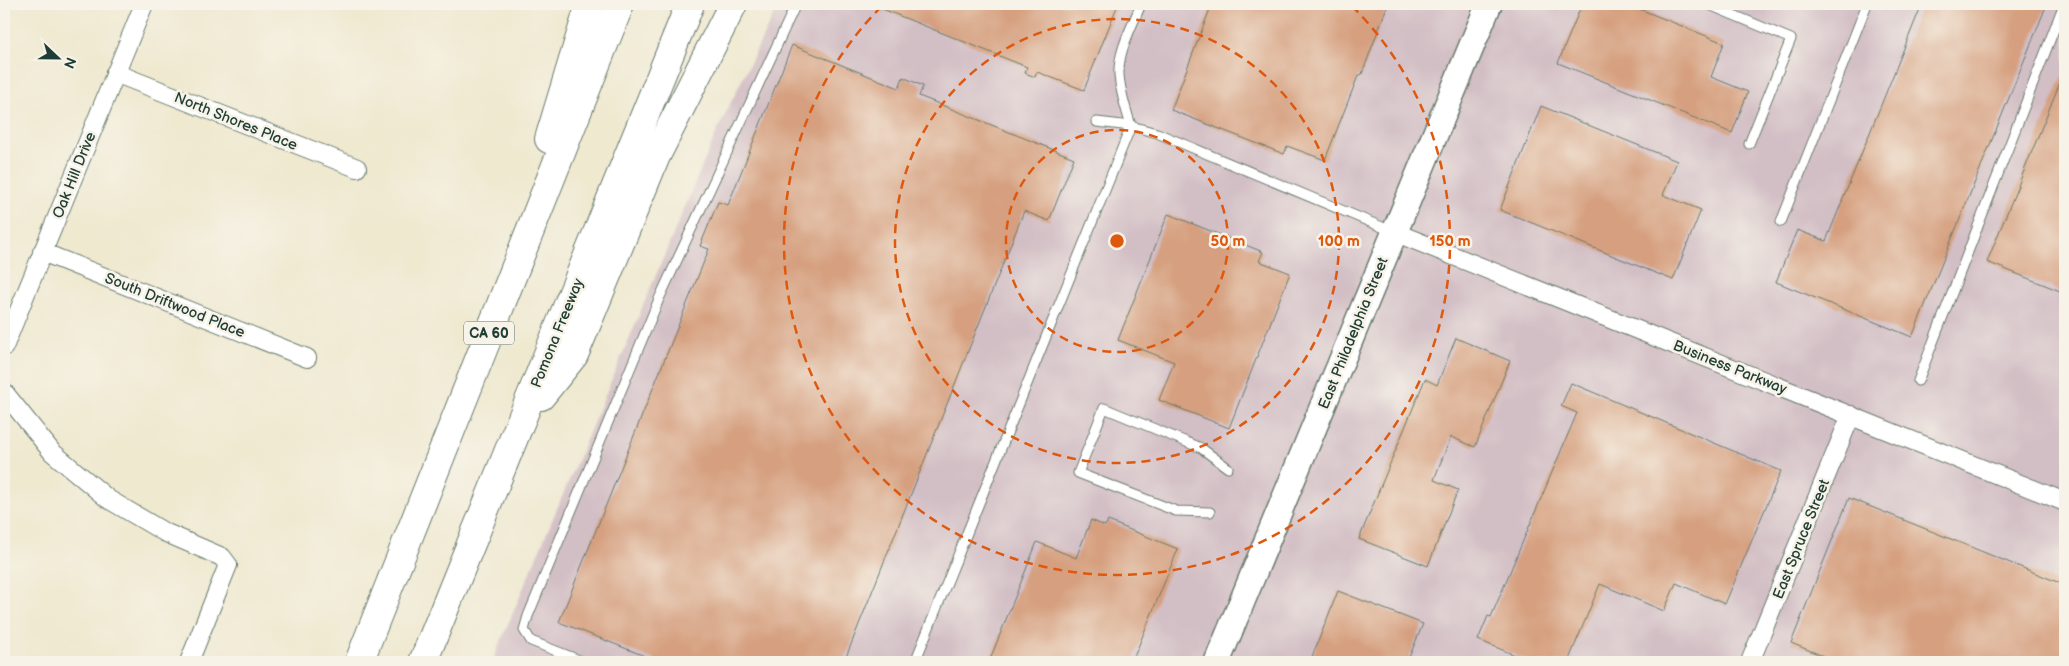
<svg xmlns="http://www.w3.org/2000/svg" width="2069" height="666" font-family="'Balsamiq Sans',sans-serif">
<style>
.industrial{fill:#d2bec5}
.building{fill:#d6a080}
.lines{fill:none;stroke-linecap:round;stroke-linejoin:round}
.lane-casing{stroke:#68796b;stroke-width:11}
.street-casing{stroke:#68796b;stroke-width:20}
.secondary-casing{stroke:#68796b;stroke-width:28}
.highway-casing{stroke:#68796b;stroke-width:30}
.lane{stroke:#fff;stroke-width:9}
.street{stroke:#fff;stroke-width:18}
.secondary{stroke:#fff;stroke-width:25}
.highway{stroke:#fff;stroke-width:28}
.ring{fill:none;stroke:#de580e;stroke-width:2.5;stroke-dasharray:9 6}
.labels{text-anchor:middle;stroke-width:5;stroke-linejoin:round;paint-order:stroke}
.shield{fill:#f7f3e8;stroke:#60746a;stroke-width:1}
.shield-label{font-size:14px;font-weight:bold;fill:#1f3d34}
.street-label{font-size:15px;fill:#1f3d34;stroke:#f7f3e8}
.centre{fill:#de580e;stroke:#f7f3e8;stroke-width:2.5}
.ring-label{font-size:15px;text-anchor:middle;font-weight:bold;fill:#de580e;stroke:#f7f3e8;stroke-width:5;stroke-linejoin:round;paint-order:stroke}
</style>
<rect width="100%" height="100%" fill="#f7f3e8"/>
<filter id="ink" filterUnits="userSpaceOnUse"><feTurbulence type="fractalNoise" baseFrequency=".02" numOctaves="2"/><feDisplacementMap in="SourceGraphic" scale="10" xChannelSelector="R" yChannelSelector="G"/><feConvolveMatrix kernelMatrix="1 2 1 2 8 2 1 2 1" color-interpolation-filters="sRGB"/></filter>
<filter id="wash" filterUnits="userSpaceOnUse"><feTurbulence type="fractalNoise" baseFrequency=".0096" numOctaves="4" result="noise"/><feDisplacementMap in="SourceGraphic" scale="20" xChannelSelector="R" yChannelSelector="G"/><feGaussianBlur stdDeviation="1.12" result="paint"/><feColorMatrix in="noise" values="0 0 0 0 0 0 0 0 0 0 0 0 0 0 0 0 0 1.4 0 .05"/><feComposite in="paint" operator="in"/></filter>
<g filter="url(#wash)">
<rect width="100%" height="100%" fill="#efe9d0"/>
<!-- industrial -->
<path class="industrial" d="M779,4H2065V662H492L717,131Z"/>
<g id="blocks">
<!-- building -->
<g class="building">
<path d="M870,4H1118L1084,90L1037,72L1035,77L1025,73L1027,67Z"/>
<path d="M1212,4H1388L1362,74L1358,76L1325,160L1287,146L1284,154L1171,110Z"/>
<path d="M1582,4H1627L1724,43L1711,77L1748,92L1732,133L1558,63Z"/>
<path d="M1922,4H2047L1912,337L1776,282L1797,230L1826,241Z"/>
<path d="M792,45L899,88L903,77L923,86L919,96L1074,158L1049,221L1024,211L844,662H660L559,622L709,249L700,246L718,202L728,205Z"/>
<path d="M2065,70V293L1987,262Z"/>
<path d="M1541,106L1677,161L1663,195L1701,210L1673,280L1500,210Z"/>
<path d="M1168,214L1263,252L1259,261L1290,273L1229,428L1159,400L1174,362L1118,340Z"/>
<path d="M1456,338L1510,361L1475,447L1451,437L1440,464L1434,480L1458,490L1428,566L1359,539L1425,379L1437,385Z"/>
<path d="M1571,383L1781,471L1725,604L1676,583L1664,611L1600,584L1568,662H1532L1478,640L1488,616L1491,617L1577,413L1561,406Z"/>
<path d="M1849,498L2065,585V662H1838L1791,643Z"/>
<path d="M1091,520L1105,526L1108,521L1178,549L1132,662H989L1037,542L1076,558Z"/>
<path d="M1338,591L1423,624L1407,662H1310Z"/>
</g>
</g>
</g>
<g filter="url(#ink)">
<use href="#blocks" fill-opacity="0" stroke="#68796b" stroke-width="1"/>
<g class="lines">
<!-- lane casing -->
<g class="lane-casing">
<g id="lane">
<path d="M1707,4L1791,39L1749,144"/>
<path d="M1097,122L1131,126L1157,133L1394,232"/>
<path d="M1781,222L1867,4"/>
<path d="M1918,381L2064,4"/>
<path d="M1210,512L1176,511L1078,473L1104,408L1201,448L1228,468"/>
<path d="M584,662L531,641L524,630L528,616L659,299L796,4"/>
<path d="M915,662L1131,126C1126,109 1120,92 1119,74C1118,50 1133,25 1141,4"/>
</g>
</g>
<!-- street casing -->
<g class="street-casing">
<g id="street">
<path d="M115,73L357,168"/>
<path d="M1394,232L2065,502"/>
<path d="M42,252L307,358"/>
<path d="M4,347L144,4"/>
<path d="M4,392L52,452L108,499L164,532L222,557L228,565L189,662"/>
<path d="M1750,662L1851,415"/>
</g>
</g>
<!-- secondary casing -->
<g class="secondary-casing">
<path id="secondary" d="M1217,662L1489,4"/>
</g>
<!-- highway casing -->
<g class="highway-casing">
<g id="highway">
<path d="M549,139L590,4"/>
<path d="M541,396L574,355L656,156L733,4"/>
<path d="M359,662L620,4"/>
<path d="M423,662L690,4"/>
</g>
</g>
<!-- lane -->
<use href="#lane" class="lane"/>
<!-- street -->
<use href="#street" class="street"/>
<!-- secondary -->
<use href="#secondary" class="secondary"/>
<!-- highway -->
<use href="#highway" class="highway"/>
</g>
</g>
<!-- distance rings -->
<g class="ring">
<circle cx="1117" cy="241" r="111"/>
<circle cx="1117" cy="241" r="222"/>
<path d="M1352 6A333 333 0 1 1 882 6"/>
</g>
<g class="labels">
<!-- shield labels -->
<rect class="shield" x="464" y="321.5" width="50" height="23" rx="4"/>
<g class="shield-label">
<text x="489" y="338">CA 60</text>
</g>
<!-- street labels -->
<g class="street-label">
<text transform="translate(236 121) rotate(22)" y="5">North Shores Place</text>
<text transform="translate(74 175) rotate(-68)" y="5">Oak Hill Drive</text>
<text transform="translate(175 305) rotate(22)" y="5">South Driftwood Place</text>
<text transform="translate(557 333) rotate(-68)" y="5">Pomona Freeway</text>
<text transform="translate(1353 333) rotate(-68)" y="5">East Philadelphia Street</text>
<text transform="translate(1730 367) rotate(22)" y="5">Business Parkway</text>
<text transform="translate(1801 539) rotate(-68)" y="5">East Spruce Street</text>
</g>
</g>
<circle cx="1117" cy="241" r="8" class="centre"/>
<g class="ring-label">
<text x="1228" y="246">50 m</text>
<text x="1339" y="246">100 m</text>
<text x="1450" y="246">150 m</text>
</g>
<!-- margin -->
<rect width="2069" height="666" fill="none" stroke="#f7f3e8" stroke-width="20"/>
<!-- north arrow -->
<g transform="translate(58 58) rotate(112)" stroke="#f7f3e8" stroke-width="4" paint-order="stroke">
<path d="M0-4L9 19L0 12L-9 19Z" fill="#1f3d34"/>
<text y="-8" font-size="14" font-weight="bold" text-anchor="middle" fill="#1f3d34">N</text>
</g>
</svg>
